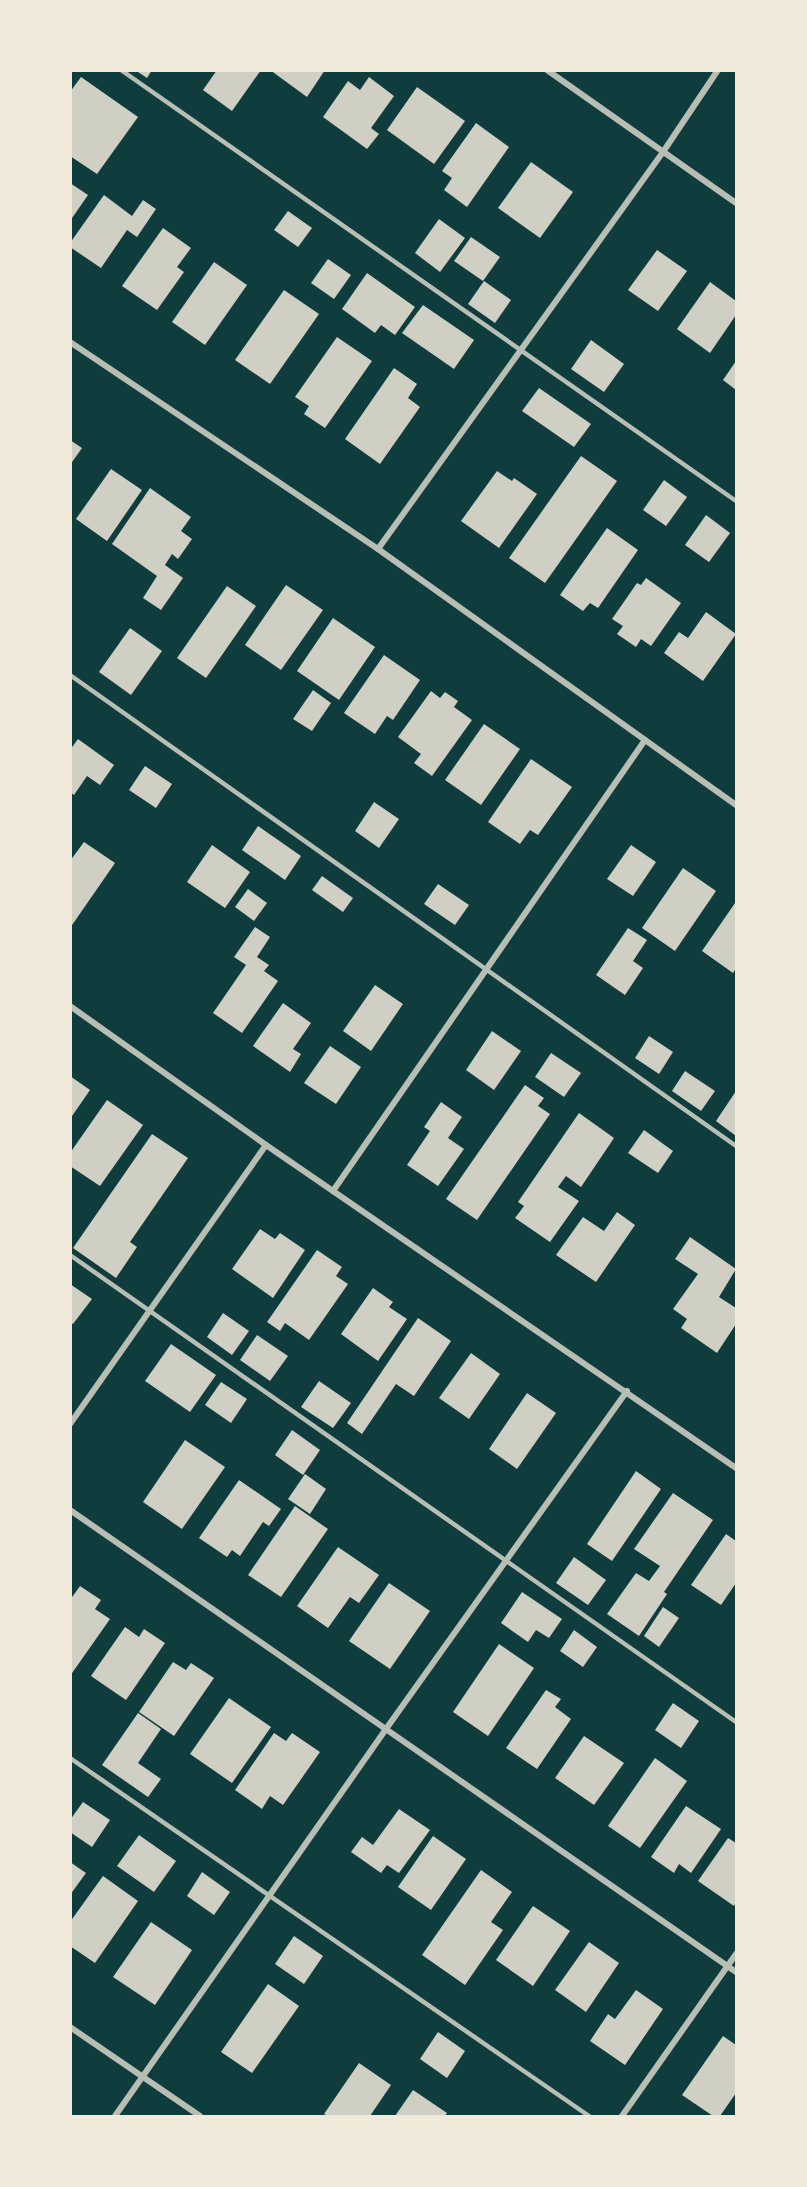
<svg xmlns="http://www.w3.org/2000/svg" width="807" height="2187" font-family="Roboto,sans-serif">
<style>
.building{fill:#cfcfc3}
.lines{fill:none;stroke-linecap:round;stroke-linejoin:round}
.service{stroke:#b8beb3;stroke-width:4.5}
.minor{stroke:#b8beb3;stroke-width:6}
</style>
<rect width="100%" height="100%" fill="#0f3d3e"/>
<!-- building -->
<g class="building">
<path d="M135,70H152L147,78Z"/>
<path d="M217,70H261L232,111L203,90Z"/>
<path d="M270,70H325L307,97Z"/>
<path d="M81,77L138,117L97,174L70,156V92Z"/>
<path d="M369,77L394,96L371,128L379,134L367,149L323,117L348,81L360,90Z"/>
<path d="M417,87L465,121L434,164L387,130Z"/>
<path d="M476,123L509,147L467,207L444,190L452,178L442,171Z"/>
<path d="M531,162L573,192L540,238L498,208Z"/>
<path d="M70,183L88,195L70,221Z"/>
<path d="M104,195L132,216L143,200L156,209L137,237L127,230L101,268L70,247V243Z"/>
<path d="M288,211L312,228L298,247L274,230Z"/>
<path d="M439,219L465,238L440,272L415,253Z"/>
<path d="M163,228L191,248L177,267L184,272L157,310L122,286Z"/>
<path d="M471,237L500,257L483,281L454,261Z"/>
<path d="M657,250L687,271L658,311L628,290Z"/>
<path d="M328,259L351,275L334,299L311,283Z"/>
<path d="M214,262L247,285L205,345L172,322Z"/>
<path d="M367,273L415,307L395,335L381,325L375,333L342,309Z"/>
<path d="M484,281L511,300L495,323L468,304Z"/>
<path d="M710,282L736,301V315L710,353L677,329Z"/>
<path d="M284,290L319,314L270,384L235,360Z"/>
<path d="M423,305L474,340L454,369L402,333Z"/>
<path d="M337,337L372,361L325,428L304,414L309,406L295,397Z"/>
<path d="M591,340L624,364L604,392L571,369Z"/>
<path d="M736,361V390L723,380Z"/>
<path d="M394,368L417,384L408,398L420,407L380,464L345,439Z"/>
<path d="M539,388L591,424L574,447L522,411Z"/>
<path d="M70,440L82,448L70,465Z"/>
<path d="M581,456L617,481L545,583L509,558Z"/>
<path d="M111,469L142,490L107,541L76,519Z"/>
<path d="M497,471L512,481L514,478L537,494L499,548L461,521Z"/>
<path d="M664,480L687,497L666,526L643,510Z"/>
<path d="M150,488L191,517L181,531L192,539L178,559L172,554L165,565L183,578L161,610L143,598L157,576L112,544Z"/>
<path d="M706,515L730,533L709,562L685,545Z"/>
<path d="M607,528L638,550L598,608L590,603L583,611L560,595Z"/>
<path d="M646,578L681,603L651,646L641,639L636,647L617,634L623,626L612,619L637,583L641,585Z"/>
<path d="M286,585L323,610L281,670L245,645Z"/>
<path d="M227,586L256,606L206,678L177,658Z"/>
<path d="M706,612L736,634L703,681L664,653L679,632L688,638Z"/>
<path d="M333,618L375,647L339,700L297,671Z"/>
<path d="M130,628L162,651L131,695L99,672Z"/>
<path d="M384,655L420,680L393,720L387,716L375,734L344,713Z"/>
<path d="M313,690L331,703L312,731L293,719Z"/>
<path d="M431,691L440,698L445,692L458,701L454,707L472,720L432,776L414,763L421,754L398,737Z"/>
<path d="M484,724L520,749L481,805L445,780Z"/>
<path d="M78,739L114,765L100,785L87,776L74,795L70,792V750Z"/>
<path d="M531,759L572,787L538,835L530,830L520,844L488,822Z"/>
<path d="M145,766L172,784L156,808L129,790Z"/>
<path d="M374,802L399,819L379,848L355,831Z"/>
<path d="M258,826L301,856L285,880L242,850Z"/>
<path d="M84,842L115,863L70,928V861Z"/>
<path d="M212,845L250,872L225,908L187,882Z"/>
<path d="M631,845L656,862L633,896L607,879Z"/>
<path d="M683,868L716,891L675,951L642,928Z"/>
<path d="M322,876L353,898L343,912L312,890Z"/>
<path d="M438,884L469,905L455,925L424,904Z"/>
<path d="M248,889L267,903L254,921L235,907Z"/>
<path d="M735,903L736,904V968L733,973L702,951Z"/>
<path d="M255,927L270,937L257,957L269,965L264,971L278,981L242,1033L213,1013L246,965L234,957Z"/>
<path d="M628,928L647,940L633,961L643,968L625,995L596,975Z"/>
<path d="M375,985L403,1004L371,1051L343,1031Z"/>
<path d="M283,1003L311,1023L293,1049L301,1054L290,1072L253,1046Z"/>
<path d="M492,1031L521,1051L494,1090L466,1070Z"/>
<path d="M649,1036L673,1052L659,1074L635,1058Z"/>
<path d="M330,1046L361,1067L336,1104L304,1083Z"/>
<path d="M551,1053L581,1073L564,1097L535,1077Z"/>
<path d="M685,1071L715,1091L701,1111L672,1091Z"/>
<path d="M70,1076L90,1090L70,1119Z"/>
<path d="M525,1085L544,1098L538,1106L550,1114L477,1220L446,1199Z"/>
<path d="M736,1091V1136L716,1121Z"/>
<path d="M107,1100L143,1125L100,1186L70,1166V1153Z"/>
<path d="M441,1102L462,1117L448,1138L464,1149L438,1186L407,1165L430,1131L424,1127Z"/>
<path d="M579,1113L614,1138L581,1187L566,1176L558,1187L579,1201L550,1242L515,1218L524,1206L518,1202Z"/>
<path d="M644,1130L673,1151L658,1173L628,1153Z"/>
<path d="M152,1134L188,1158L130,1242L137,1247L116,1278L73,1248Z"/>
<path d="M617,1212L635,1225L596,1282L556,1255L583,1217L604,1231Z"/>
<path d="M260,1229L275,1239L280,1233L305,1250L273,1298L232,1269Z"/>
<path d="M690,1237L736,1269L719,1297L736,1308V1324L717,1353L681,1328L687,1319L673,1309L698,1274L675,1259Z"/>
<path d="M317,1250L342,1267L336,1276L348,1284L309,1340L285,1323L280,1331L267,1322Z"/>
<path d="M70,1284L92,1299L73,1324L70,1322Z"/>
<path d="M373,1288L393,1302L389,1307L407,1319L378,1361L341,1334Z"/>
<path d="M223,1313L249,1331L232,1355L207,1337Z"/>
<path d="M418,1318L451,1341L414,1396L396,1384L362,1434L347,1423Z"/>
<path d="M257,1335L288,1356L270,1381L240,1360Z"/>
<path d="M171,1344L216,1375L190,1412L145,1381Z"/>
<path d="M471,1353L500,1374L469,1419L439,1398Z"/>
<path d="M319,1381L351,1403L333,1428L301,1407Z"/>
<path d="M221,1382L247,1399L231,1423L205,1405Z"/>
<path d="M527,1393L556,1413L517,1469L489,1449Z"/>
<path d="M292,1430L320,1450L303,1475L275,1455Z"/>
<path d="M185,1440L225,1467L182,1529L143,1502Z"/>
<path d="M636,1471L661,1489L612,1561L587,1544Z"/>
<path d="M305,1474L326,1489L310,1514L288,1499Z"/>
<path d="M239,1480L281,1509L269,1526L263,1522L240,1556L232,1550L227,1557L199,1538Z"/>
<path d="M673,1493L713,1520L664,1592L667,1594L639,1636L607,1614L636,1573L649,1581L660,1566L634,1549Z"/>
<path d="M295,1506L328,1529L281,1597L248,1575Z"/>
<path d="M726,1534L736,1541V1583L721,1605L691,1585Z"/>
<path d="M338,1547L379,1575L359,1603L350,1597L328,1628L297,1606Z"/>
<path d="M574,1557L606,1580L588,1605L556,1583Z"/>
<path d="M389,1583L430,1611L390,1669L349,1641Z"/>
<path d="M80,1586L101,1600L95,1609L110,1619L70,1676V1600Z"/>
<path d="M522,1592L562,1619L549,1638L536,1630L528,1642L501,1623Z"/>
<path d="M663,1607L679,1618L659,1647L644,1636Z"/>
<path d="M125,1627L139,1637L144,1629L165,1643L126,1700L91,1676Z"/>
<path d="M574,1630L597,1647L583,1667L560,1651Z"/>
<path d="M499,1644L534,1668L488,1736L453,1712Z"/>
<path d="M173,1662L186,1670L191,1663L214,1678L174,1736L139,1712Z"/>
<path d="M546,1690L561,1699L555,1707L571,1719L537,1769L506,1748Z"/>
<path d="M229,1698L271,1727L232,1783L190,1754Z"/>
<path d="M673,1703L699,1721L681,1748L655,1730Z"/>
<path d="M138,1713L161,1729L138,1763L161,1779L148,1797L102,1765Z"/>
<path d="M274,1733L286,1741L292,1733L320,1752L283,1805L270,1796L262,1809L235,1790Z"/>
<path d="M584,1736L624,1763L594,1805L555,1778Z"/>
<path d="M655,1758L687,1781L640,1848L608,1826Z"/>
<path d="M83,1802L110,1820L92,1847L70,1832V1820Z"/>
<path d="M686,1806L721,1829L691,1873L679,1864L674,1873L651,1857Z"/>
<path d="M399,1809L430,1830L399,1873L387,1865L381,1873L351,1852L362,1837L373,1845Z"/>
<path d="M139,1835L176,1861L154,1892L117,1866Z"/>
<path d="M433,1836L466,1859L431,1910L398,1887Z"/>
<path d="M728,1838L736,1843V1902L734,1906L698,1881Z"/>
<path d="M70,1862L86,1873L70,1895Z"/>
<path d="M481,1870L512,1892L491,1922L503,1930L465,1985L422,1955Z"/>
<path d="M202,1872L230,1892L214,1915L187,1896Z"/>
<path d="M103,1876L138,1901L95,1963L70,1946V1922Z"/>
<path d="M533,1906L570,1931L533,1986L496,1960Z"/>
<path d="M151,1922L192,1950L155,2005L113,1977Z"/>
<path d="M294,1936L323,1956L304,1984L275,1964Z"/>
<path d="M589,1942L619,1963L586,2012L555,1990Z"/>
<path d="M268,1984L299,2006L252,2073L221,2052Z"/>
<path d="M636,1990L663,2009L625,2065L590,2041L608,2014L615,2019Z"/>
<path d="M438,2032L465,2051L447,2078L420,2059Z"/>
<path d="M723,2036L736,2045V2093L720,2116H713L682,2095Z"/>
<path d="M359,2063L391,2085L370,2116H328L324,2114Z"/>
<path d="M413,2090L447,2113L445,2116H395Z"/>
</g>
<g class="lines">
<!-- service -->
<g class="service">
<path d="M121,70L736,501"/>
<path d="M70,675L736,1146"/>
<path d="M70,1255L736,1722"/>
<path d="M70,1758L589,2116"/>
</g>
<!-- minor -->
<g class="minor">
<path d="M547,70L736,203"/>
<path d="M70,342L378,549L736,805"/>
<path d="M378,549L663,152L718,70"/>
<path d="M70,1006L266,1145L736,1468"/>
<path d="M333,1191L645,740"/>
<path d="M70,1424L266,1145"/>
<path d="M70,1510L736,1972"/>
<path d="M70,2027L200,2116"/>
<path d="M115,2116L386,1729L627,1391"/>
<path d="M622,2116L736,1954"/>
</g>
</g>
<!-- border -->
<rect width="807" height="2187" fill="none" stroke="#f1e9da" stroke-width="144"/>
</svg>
